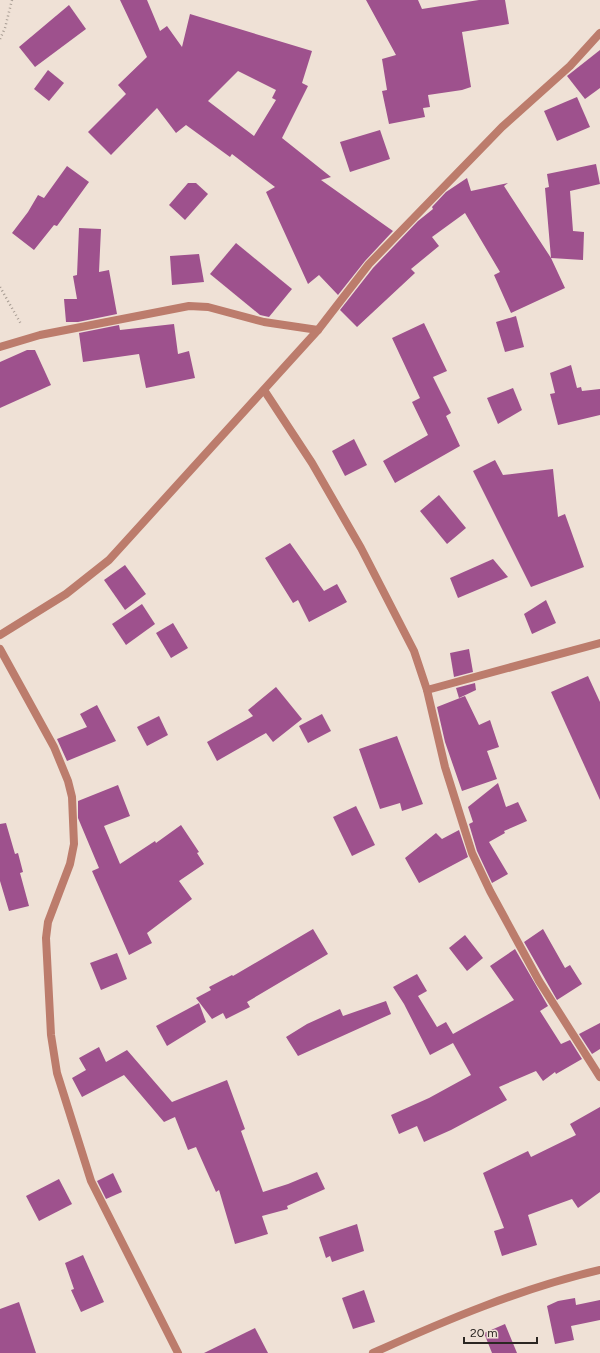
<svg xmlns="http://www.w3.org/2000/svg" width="600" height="1353" font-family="Figtree,sans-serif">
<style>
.building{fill:#9e518d;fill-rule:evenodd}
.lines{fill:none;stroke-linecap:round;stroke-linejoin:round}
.path{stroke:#a79c93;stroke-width:2.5;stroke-dasharray:1 3;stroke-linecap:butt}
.minor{stroke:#bc7c6c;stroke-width:8}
</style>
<rect width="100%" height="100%" fill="#efe1d6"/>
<!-- building -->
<g class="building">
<path d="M120,0H147L160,31L167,26L182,47L190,14L312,51L302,83L308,86L282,138L331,177L321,180L393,231L365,261L338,295L319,275L308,284L266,192L275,187L232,154L230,157L186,125L176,133L157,108L111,155L88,132L126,94L118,85L147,57ZM238,71L276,90L272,98L276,100L254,136L208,101Z"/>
<path d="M366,0H418L422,9L479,0H505L509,24L462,32L471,87L462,90L428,95L430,107L423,108L425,117L389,124L382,91L387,90L382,59L396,55Z"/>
<path d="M69,5L86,29L35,67L19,47Z"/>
<path d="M600,50V88L585,99L567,76Z"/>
<path d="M48,70L64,83L49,101L34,89Z"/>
<path d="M577,97L590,127L557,141L544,111Z"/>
<path d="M380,130L390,159L350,172L340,142Z"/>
<path d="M596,164L600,184L570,191L573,231L584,232L583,260L551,258L545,188L549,187L547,174Z"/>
<path d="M67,166L89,182L57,226L54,225L34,250L12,233L28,212L38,195L44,198Z"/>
<path d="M467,178L471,191L508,183L504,186L551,258L565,288L511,313L494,275L500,272L465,213L432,237L439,246L411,269L415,273L357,327L340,310L373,268L418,221L433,209L432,207L446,192Z"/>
<path d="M188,183H196L208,194L185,220L169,205Z"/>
<path d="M79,228L101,229L99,272L109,270L117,314L78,322H66L64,299H77L73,276L77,275Z"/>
<path d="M236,243L292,289L269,317L260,315L210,274Z"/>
<path d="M199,254L204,282L172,285L170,256Z"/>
<path d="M516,316L524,347L505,352L496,322Z"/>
<path d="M424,323L447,371L433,377L451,413L446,416L460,446L395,483L383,461L428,435L412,402L420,398L392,338Z"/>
<path d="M174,324L178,354L189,351L195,378L146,388L139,354L83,362L79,333L119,325L120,330Z"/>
<path d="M27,350H35L51,385L0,408V362Z"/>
<path d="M571,365L577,388L581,387L582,391L600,389V415L558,425L550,394L555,393L550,373Z"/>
<path d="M513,388L522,410L498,424L487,398Z"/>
<path d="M354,439L367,465L345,476L332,451Z"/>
<path d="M495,460L503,475L553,469L558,517L565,514L584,567L531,587L473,471Z"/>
<path d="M439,495L466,528L447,544L420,511Z"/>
<path d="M290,543L324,591L337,584L347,602L309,622L298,600L293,603L265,558Z"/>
<path d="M493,559L508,577L458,598L450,578Z"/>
<path d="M125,565L146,594L125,610L104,580Z"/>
<path d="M546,600L556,623L532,634L524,614Z"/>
<path d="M142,604L155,624L126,645L112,624Z"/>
<path d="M173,623L188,648L171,658L156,633Z"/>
<path d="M469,649L473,672L454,677L450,653Z"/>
<path d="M588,676L600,702V800L551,692Z"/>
<path d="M475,683L476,690L459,698L456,688Z"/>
<path d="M276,687L302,719L273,742L266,733L217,761L207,742L253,716L248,710Z"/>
<path d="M465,696L479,725L490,720L499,747L487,751L497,779L462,791L445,742L437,707Z"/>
<path d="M97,705L116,741L67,761L57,739L87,727L80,714Z"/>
<path d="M322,714L331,731L308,743L299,726Z"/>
<path d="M159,716L168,735L147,746L137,727Z"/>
<path d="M397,736L423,804L402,811L400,803L380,809L359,749Z"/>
<path d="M498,783L506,807L518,802L527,821L504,831L505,833L489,842L508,874L492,883L477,851L469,824L473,822L468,807Z"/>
<path d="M118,785L130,816L104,826L120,864L155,841L156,843L181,825L199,852L197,853L204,864L179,881L192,899L147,933L152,943L129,955L92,871L99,868L78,818V801Z"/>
<path d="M356,806L375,845L352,856L333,817Z"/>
<path d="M6,823L15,854L18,853L23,872L20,873L29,906L9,911L0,881V824Z"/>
<path d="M459,830L468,857L419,883L405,858L436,833L442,839Z"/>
<path d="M313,929L328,954L247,1002L250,1007L226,1019L223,1013L212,1019L196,998L211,990L209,987L232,975L233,976Z"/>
<path d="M543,929L565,968L570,965L582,984L557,1000L524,942Z"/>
<path d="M465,935L483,958L467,971L449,948Z"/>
<path d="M515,949L548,1006L540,1011L561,1044L570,1040L582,1059L556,1074L555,1072L543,1081L536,1071L499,1087L507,1100L451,1130L424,1142L417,1126L399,1134L391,1115L429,1098L471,1075L453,1043L430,1055L404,1004L393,987L417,974L427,991L418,996L437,1027L446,1022L453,1034L514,1000L490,966Z"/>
<path d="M117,953L127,979L101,990L90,963Z"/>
<path d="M386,1001L391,1014L298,1056L286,1037L307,1024L340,1009L343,1016Z"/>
<path d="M199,1003L206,1022L167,1046L156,1026Z"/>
<path d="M600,1023V1049L592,1054L579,1034Z"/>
<path d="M99,1047L106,1062L127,1050L172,1102L227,1080L245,1129L241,1131L263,1192L288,1184L317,1172L325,1189L287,1206L288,1209L262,1216L268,1234L235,1244L219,1190L216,1192L196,1147L188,1150L175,1117L164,1122L124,1075L82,1097L72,1078L86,1070L79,1058Z"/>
<path d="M600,1107V1192L578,1208L572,1199L528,1215L537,1245L502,1256L494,1231L504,1228L483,1173L528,1151L531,1157L576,1135L570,1124Z"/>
<path d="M113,1173L122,1192L106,1199L97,1181Z"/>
<path d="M59,1179L72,1204L39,1221L26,1196Z"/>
<path d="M357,1224L364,1251L332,1262L330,1256L326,1258L319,1237Z"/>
<path d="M83,1255L104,1302L81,1312L71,1290L74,1289L65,1263Z"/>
<path d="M364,1290L375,1322L353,1329L342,1298Z"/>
<path d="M575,1298L576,1305L600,1300V1320L571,1326L574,1340L555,1344L547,1306L558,1301Z"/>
<path d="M19,1302L36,1353H0V1309Z"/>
<path d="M505,1324L517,1353H492L484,1333Z"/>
<path d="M255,1328L268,1353H204Z"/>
</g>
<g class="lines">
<!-- path -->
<g class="path">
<path d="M0,39L5,28L12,0"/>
<path d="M0,287L21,324"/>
</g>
<!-- minor -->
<g class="minor">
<path d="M0,347L40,335L189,306L208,307L264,322L318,330"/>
<path d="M264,390L312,463L361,548L414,651L427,690L600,643"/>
<path d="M0,635L66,594L109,560L318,330L369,264L502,127L570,66L600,33"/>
<path d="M0,649L54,747L68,781L72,797L74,844L70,864L48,922L46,938L51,1035L57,1073L91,1181L178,1353"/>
<path d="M427,690L445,767L472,853L490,891L539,981L600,1077"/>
<path d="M373,1353C446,1320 522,1288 600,1270"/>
</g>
</g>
<!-- scale -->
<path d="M464 1337v6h73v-6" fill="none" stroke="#2b2622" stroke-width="2"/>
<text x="470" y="1337" font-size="12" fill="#2b2622" stroke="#efe1d6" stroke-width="3" paint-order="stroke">20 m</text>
</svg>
